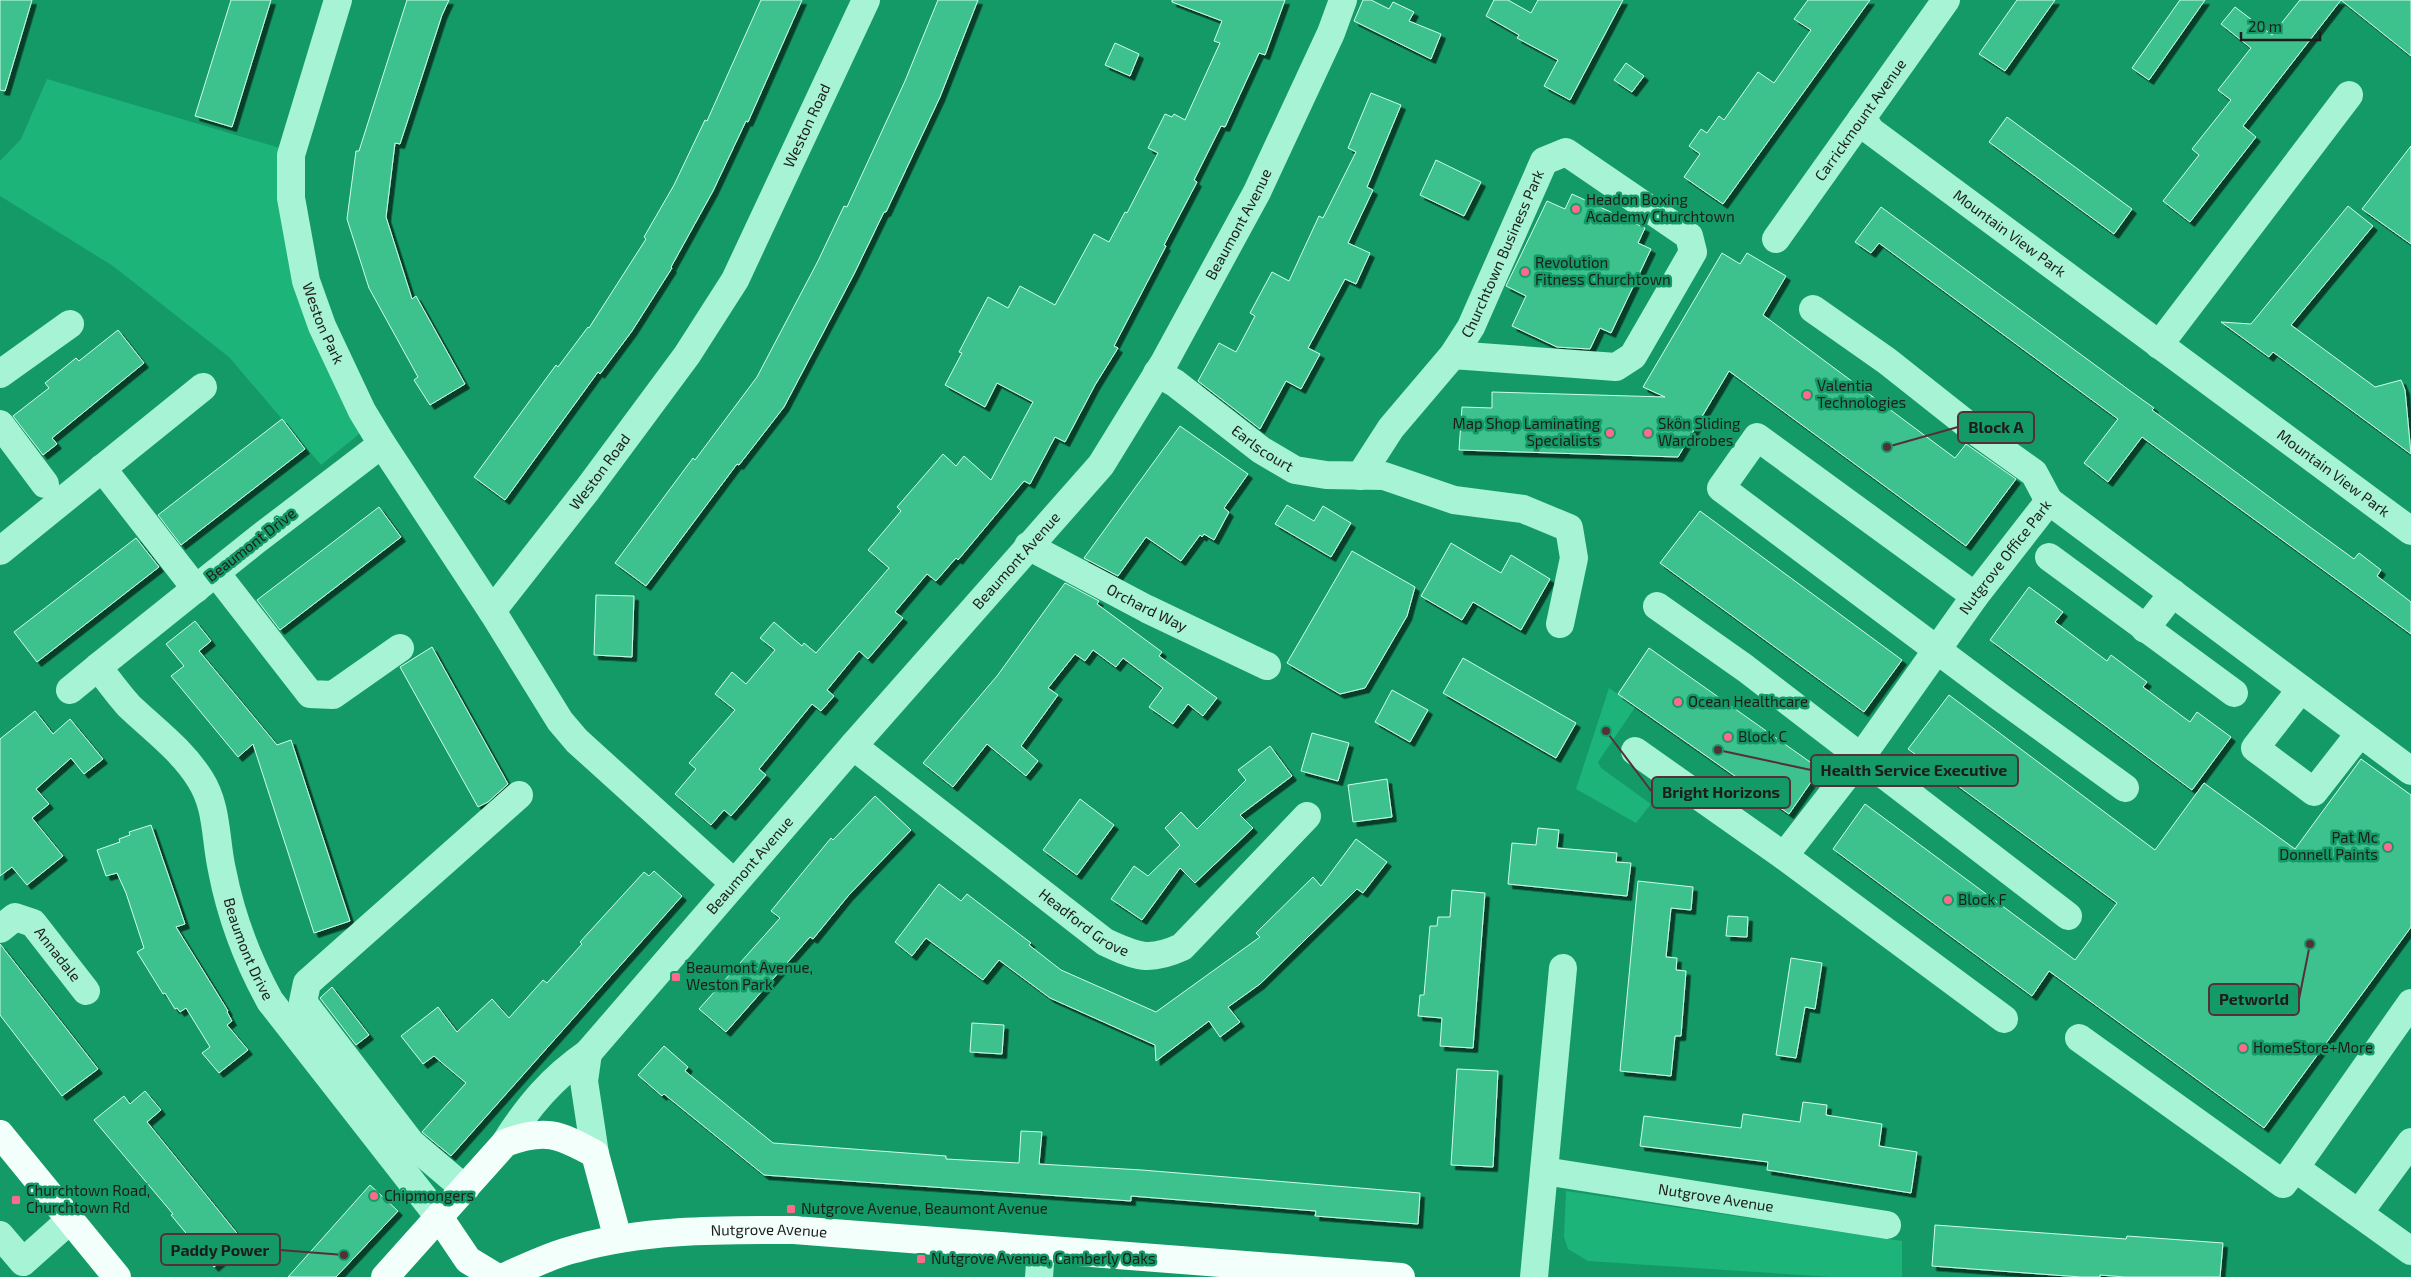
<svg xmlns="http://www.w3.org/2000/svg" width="2411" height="1277" font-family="'Exo 2',sans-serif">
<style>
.green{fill:#1cb478}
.building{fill:#3dc18d;stroke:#cffdeb;filter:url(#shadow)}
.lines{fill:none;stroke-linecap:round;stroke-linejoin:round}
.minor{stroke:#a7f3d5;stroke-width:28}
.major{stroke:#f3fffb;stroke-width:28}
.poi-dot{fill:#ff698c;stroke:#149a67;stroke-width:2}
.labels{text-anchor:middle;stroke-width:5;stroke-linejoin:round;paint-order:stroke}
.street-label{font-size:15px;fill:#1d1d1d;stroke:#149a67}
.poi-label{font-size:15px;fill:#1d1d1d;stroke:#149a67;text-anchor:start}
.leader{fill:none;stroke:#563039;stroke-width:2}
.callout-dot{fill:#563039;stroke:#149a67;stroke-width:2}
.callout{fill:#149a67;stroke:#563039;stroke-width:2}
.callout-label{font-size:16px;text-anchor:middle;font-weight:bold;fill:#1d1d1d}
</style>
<defs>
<filter id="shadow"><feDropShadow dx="4.5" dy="4.5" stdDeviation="0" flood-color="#0009"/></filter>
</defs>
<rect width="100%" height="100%" fill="#149a67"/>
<!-- green -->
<g class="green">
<path d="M47,79L280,148L364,430L321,465L229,357L113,266L0,196V161L21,139Z"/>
<path d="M1609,688L1636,706L1598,762L1601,768L1651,804L1636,823L1576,789Z"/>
<path d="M1566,1191L1902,1241V1277H1832L1588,1261L1568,1249L1564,1237Z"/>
</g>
<!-- building -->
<g class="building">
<path d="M0,0H32L5,91L0,90Z"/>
<path d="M231,0H271L232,127L195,116Z"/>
<path d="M407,0H449L442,15L400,144L395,143L386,217L412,299L416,296L465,384L430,405L414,380L418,377L369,288L347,219L356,151H359Z"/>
<path d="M761,0H802L748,122L746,121L713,191L671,267L672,268L632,331L600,374L598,372L505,500L474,477L556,365L558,367L588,327L589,328L646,239L644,237L674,185L705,120L707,121Z"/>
<path d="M938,0H978L940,97L886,212H884L854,274L784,407L739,465L737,464L646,586L615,563L693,458L695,460L757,377L818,261L844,206L847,207L905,81Z"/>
<path d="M1172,0H1285L1265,55L1259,53L1225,127L1221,126L1194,180L1197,182L1164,245L1166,246L1114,346L1118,348L1095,385L1065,442L1055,437L1030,484L1024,481L958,560L956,558L936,581L927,574L895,612L903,618L868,659L859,651L827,690L834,696L821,711L812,704L759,769L766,775L744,801L731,816L724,810L711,825L675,794L696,769L689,763L735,710L715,694L732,672L746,684L775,650L760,638L774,622L802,646L804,643L816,653L889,568L868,550L901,511L897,507L943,454L956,466L964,456L991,480L1033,402L997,383L985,407L945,385L962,353L959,352L988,297L1008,308L1020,286L1055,305L1094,234L1109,242L1125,212L1127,213L1158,153L1148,148L1165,114L1172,117L1174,114L1185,120L1220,43L1214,41L1222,21L1172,2Z"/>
<path d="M1363,0H1371L1389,9L1393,2L1414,12L1409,21L1441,34L1431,59L1354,21Z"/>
<path d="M1494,0H1508L1531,13L1538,0H1623L1570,100L1544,86L1558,60L1517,38L1519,35L1486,16Z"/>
<path d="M1808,0H1870L1723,204L1684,177L1700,154L1689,146L1701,129L1707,133L1719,116L1724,120L1758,72L1774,83L1811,30L1794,19Z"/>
<path d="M2017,0H2055L2005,71L1979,54Z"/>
<path d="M2180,0H2205L2149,80L2132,68Z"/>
<path d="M2300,0H2411V56L2341,0L2243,126L2256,137L2190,222L2163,201L2199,155L2192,149L2231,100L2218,90L2251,48L2221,24L2235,7L2272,35Z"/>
<path d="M1115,43L1139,54L1130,76L1105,65Z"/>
<path d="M1626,63L1644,76L1632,92L1614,80Z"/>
<path d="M1371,93L1401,105L1367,187L1373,190L1348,243L1370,253L1356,284L1345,279L1308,348L1320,354L1301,389L1286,381L1260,429L1198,381L1219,343L1236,352L1255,316L1250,313L1272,272L1289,281L1319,216L1323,218L1356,152L1348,148Z"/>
<path d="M2007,117L2132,209L2114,234L1989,142Z"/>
<path d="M2411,146V244L2362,209Z"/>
<path d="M1436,160L1481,182L1464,216L1420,195Z"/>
<path d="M1572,194L1645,228L1638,243L1651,249L1611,333L1600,328L1590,349L1557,347L1512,326L1526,296L1506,286L1547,201L1565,209Z"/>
<path d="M2348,206L2373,226L2291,325L2375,387L2401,380L2405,390L2411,454L2273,352L2269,357L2221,322L2251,324Z"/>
<path d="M1881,207L2133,393L2154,408L2152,410L2310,527L2354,559L2359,553L2381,570L2377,576L2411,602V634L2142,437L2108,482L2084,463L2118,419L1879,243L1871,253L1855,242Z"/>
<path d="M1722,253L1740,264L1747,253L1786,276L1763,315L1955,458L1966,444L2016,479L1966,546L1729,371L1678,457L1459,450L1462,407L1492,408V392L1665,397L1643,387Z"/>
<path d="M118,330L144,363L52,438L57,444L43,455L13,416L49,388L45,383L76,358L79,361Z"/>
<path d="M282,419L305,449L181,545L158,515Z"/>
<path d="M1180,426L1248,474L1224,508L1229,512L1214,540L1204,534L1202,537L1200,535L1181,561L1146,537L1118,576L1084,558Z"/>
<path d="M1287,505L1314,521L1323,506L1351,523L1331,557L1275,524Z"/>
<path d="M379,507L401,537L280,630L257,600Z"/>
<path d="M1700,511L1902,660L1864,712L1660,563Z"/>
<path d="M136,538L159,567L37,662L14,632Z"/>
<path d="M1451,543L1501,573L1511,555L1550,579L1521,630L1473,602L1462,620L1421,596Z"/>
<path d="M1352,551L1415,587L1407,616L1365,688L1340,694L1287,663Z"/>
<path d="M1065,583L1099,601L1097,604L1162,652L1159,656L1217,698L1203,716L1188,704L1173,724L1149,707L1163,688L1123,658L1116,667L1093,650L1085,661L1075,654L1048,688L1058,695L1021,746L1038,761L1026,776L987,744L953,787L923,763L997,676Z"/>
<path d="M2029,587L2063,612L2055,622L2107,661L2111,655L2147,682L2143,687L2190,722L2197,712L2231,737L2192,790L1990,640Z"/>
<path d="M596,595L634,596L632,657L594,655Z"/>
<path d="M195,621L211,641L199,651L277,745L291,740L350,921L314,933L253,744L238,757L171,676L184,666L166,644Z"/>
<path d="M432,647L508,784L488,802L478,807L400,667Z"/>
<path d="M1649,648L1820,769L1789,814L1618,694Z"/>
<path d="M1463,658L1576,723L1556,758L1443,693Z"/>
<path d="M1392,690L1428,710L1410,742L1375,722Z"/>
<path d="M1949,695L2155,850L2204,783L2295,849L2361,759L2411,795V927L2264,1128L2049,971L2032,996L1833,849L1865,804L2075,960L2117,903L1908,749Z"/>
<path d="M35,711L53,734L70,719L103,759L84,774L71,758L36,789L49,804L32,818L63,856L27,885L12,867L0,876V739Z"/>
<path d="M1312,733L1349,743L1338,781L1301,771Z"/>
<path d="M1270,746L1292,776L1240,815L1253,828L1195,883L1180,868L1142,920L1111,899L1134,866L1148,876L1180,845L1165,828L1181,812L1197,829L1246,780L1238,770Z"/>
<path d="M1387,779L1392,817L1353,822L1348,785Z"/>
<path d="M875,796L911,830L848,896L813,939L810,937L726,1032L699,1009L780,918L771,911L831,838L833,840Z"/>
<path d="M1080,799L1114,825L1077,875L1043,850Z"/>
<path d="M151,825L185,924L176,927L228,1011L227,1012L232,1021L227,1025L248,1050L219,1073L202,1053L210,1047L186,1008L180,1012L177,1008L175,1009L165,993L163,994L137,952L144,948L126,893L117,873L106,876L97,850L120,842L119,839L130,835L129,832Z"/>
<path d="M1538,828L1559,830L1557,848L1617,853L1616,862L1631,863L1627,896L1508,884L1512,843L1536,845Z"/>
<path d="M1356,839L1387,862L1363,893L1357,889L1260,984L1228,1007L1240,1022L1220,1037L1209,1021L1156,1061L1155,1045L1050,998L999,960L983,980L926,938L912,956L895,942L939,884L961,901L967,894L1031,943L1029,945L1061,970L1156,1012L1260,937L1256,933L1313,877L1321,886Z"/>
<path d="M654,871L682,896L451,1156L422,1132L466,1083L434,1056L423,1064L401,1036L438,1007L457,1032L492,999L509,1018L543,980L547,983L582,944L580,942L644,872L649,876Z"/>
<path d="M1638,881L1693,887L1691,910L1671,908L1666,957L1677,958L1676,970L1686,971L1681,1036H1675L1671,1076L1620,1071Z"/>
<path d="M1452,890L1485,893L1473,1048L1440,1046L1442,1018L1418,1016L1420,995H1424L1430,926H1437L1438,917H1450Z"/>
<path d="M1728,916L1748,917L1747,937L1726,936Z"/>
<path d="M0,944L98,1069L62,1096L0,1015Z"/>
<path d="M1791,958L1822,963L1815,1009L1805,1007L1796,1058L1776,1055Z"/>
<path d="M332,987L369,1035L356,1045L320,998Z"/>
<path d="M972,1023L1004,1025L1002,1054L970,1052Z"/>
<path d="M664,1046L688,1067L685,1071L773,1143L946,1156V1159L1019,1163L1021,1131L1042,1132L1039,1164L1142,1170L1420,1193L1418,1224L1315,1216L1316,1211L1131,1196V1201L764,1175L664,1094L662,1096L638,1075Z"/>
<path d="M1457,1069L1498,1071L1493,1167L1451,1165Z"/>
<path d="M145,1091L161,1110L147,1122L244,1242L214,1267L171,1215L173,1214L94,1120L124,1096L130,1104Z"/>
<path d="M1803,1102L1827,1105L1826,1115L1882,1124L1879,1146L1917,1152L1911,1193L1767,1170L1768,1162L1640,1146L1644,1116L1741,1128L1743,1114L1800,1122Z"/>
<path d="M370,1185L398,1211L336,1277H288Z"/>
<path d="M1935,1225L2126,1239L2127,1236L2223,1243L2220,1277H2125L2100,1275V1277H2081L1932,1266Z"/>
</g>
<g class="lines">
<!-- minor -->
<g class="minor">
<path id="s1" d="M338,0L291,155V198L306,281L322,326L362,411L382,444L492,611L560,721L577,741L734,883"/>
<path id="s2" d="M1862,118L1871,131L2411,531"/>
<path id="s3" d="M1776,239L1946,0"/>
<path d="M1813,309L1887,361L1978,433L2034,473L2049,501"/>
<path d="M2159,345L2349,95"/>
<path id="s4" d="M1157,373L1175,383L1261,450L1295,470L1326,475L1384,476L1454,500L1523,509L1569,528L1574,558L1560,624"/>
<path d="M0,374L70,324"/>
<path d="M0,424L45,484"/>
<path id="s5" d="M382,444L254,542L98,667C108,680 118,694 129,706C153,729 182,750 200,779C218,807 215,839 222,870C231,917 247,959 270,1001L439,1217"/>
<path d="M102,468L196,589"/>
<path id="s6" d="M1360,476L1391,428L1453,355L1471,327L1544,161L1566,152L1689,236L1693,252L1633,356L1616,367L1453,355"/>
<path id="s7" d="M1028,546L1147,609L1267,666"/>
<path d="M0,551L203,387"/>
<path d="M2049,557L2234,693"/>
<path d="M216,573L310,694L333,695L400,648"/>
<path d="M1975,596L1757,437L1721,488L2000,697L2125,788"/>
<path d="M1657,606L1745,668L2068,916"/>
<path id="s8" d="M492,611L587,490L687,355L735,280L866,0"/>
<path d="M2145,629L2173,593"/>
<path d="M2301,689L2255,748L2314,792L2360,733"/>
<path d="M70,690L98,667"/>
<path id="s9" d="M853,746L1105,942C1137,957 1149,962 1182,947L1307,816"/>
<path d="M1635,751L1784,856L2004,1019"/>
<path id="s10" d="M1784,856L1861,757L1975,596L2049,501L2411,771"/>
<path id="s11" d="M0,929L15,917L33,923L86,991"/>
<path d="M2411,1003L2295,1168L2411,1251"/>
<path d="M2079,1038L2283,1184L2295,1168"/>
<path d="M588,1053L584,1081L595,1154"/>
<path id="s12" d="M505,1143C529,1105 552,1078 588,1053L853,746L1101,465L1165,361L1257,192L1331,33L1343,0"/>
<path id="s13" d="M1544,1171L1887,1225"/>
<path d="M465,1189L411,1143L303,1002L307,983L519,795"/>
<path d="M2359,1213L2411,1142"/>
<path d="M0,1235L23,1262L70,1220"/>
<path d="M1039,1277L1041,1250"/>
<path d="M1534,1277L1563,968"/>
</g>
<!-- major -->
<g class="major">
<path d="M0,1134L117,1277"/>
<path d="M439,1217L468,1260L496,1277"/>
<path d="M385,1277L505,1143C545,1128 559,1134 595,1154L618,1239"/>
<path id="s14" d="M504,1277C527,1267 550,1255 575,1249C645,1229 721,1230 794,1230L1401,1277"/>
</g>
</g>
<!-- markers -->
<g class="poi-dot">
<circle cx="1576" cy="209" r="5"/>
<circle cx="1525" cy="272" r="5"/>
<circle cx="1807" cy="395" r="5"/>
<circle cx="1610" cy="433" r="5"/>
<circle cx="1648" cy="433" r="5"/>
<circle cx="1678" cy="702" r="5"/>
<circle cx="1728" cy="737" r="5"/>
<circle cx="2388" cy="847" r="5"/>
<circle cx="1948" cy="900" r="5"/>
<rect x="671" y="972" width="10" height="10" rx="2.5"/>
<circle cx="2243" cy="1048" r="5"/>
<circle cx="374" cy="1196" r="5"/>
<rect x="11" y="1195" width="10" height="10" rx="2.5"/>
<rect x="786" y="1204" width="10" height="10" rx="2.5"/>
<rect x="916" y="1254" width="10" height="10" rx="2.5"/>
</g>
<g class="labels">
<!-- street labels -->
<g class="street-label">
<text dy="5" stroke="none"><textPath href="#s3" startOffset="146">Carrickmount Avenue</textPath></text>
<text dy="5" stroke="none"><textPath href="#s8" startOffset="581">Weston Road</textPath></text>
<text dy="5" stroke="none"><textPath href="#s12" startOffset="1181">Beaumont Avenue</textPath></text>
<text dy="5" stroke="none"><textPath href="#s2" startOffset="188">Mountain View Park</textPath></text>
<text dy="5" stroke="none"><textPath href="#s6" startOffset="266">Churchtown Business Park</textPath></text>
<text dy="5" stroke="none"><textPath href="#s1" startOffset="335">Weston Park</textPath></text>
<text dy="5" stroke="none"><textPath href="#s4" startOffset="130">Earlscourt</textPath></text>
<text dy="5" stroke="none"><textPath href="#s8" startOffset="176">Weston Road</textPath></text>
<text dy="5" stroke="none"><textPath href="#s2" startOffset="591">Mountain View Park</textPath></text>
<text transform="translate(251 545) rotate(-38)" y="5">Beaumont Drive</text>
<text dy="5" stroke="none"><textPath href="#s12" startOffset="776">Beaumont Avenue</textPath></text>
<text dy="5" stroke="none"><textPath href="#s10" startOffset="372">Nutgrove Office Park</textPath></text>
<text dy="5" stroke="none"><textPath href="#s7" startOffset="134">Orchard Way</textPath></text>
<text dy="5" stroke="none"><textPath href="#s12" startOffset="371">Beaumont Avenue</textPath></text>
<text dy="5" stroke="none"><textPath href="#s9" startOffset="291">Headford Grove</textPath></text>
<text dy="5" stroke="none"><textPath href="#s5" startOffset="691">Beaumont Drive</textPath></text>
<text dy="5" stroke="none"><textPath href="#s11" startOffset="78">Annadale</textPath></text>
<text dy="5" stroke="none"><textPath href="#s13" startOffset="174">Nutgrove Avenue</textPath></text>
<text dy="5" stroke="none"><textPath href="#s14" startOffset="272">Nutgrove Avenue</textPath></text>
</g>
<!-- poi labels -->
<g class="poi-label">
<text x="1586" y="205">Headon Boxing<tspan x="1586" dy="17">Academy Churchtown</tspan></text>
<text x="1535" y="268">Revolution<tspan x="1535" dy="17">Fitness Churchtown</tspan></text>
<text x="1817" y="391">Valentia<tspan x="1817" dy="17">Technologies</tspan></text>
<text x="1600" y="429" text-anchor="end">Map Shop Laminating<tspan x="1600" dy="17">Specialists</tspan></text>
<text x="1658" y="429">Skön Sliding<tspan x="1658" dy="17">Wardrobes</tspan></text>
<text x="1688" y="707">Ocean Healthcare</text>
<text x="1738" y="742">Block C</text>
<text x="2378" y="843" text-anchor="end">Pat Mc<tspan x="2378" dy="17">Donnell Paints</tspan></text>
<text x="1958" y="905">Block F</text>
<text x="686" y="973">Beaumont Avenue,<tspan x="686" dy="17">Weston Park</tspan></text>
<text x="2253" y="1053">HomeStore+More</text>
<text x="26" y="1196">Churchtown Road,<tspan x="26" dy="17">Churchtown Rd</tspan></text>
<text x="384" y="1201">Chipmongers</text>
<text x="801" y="1214">Nutgrove Avenue, Beaumont Avenue</text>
<text x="931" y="1264">Nutgrove Avenue, Camberly Oaks</text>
</g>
</g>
<!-- callouts -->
<path class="leader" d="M1887 447L1958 427M1718 750L1811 770M1606 731L1652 792M2310 944L2299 999M344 1255L280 1250"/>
<g class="callout-dot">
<circle cx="1887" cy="447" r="5"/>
<circle cx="1718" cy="750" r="5"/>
<circle cx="1606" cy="731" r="5"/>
<circle cx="2310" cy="944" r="5"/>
<circle cx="344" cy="1255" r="5"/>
</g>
<g class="callout">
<rect x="1958" y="412" width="76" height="31" rx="5"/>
<rect x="1811" y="755" width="207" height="31" rx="5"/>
<rect x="1652" y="777" width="138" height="31" rx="5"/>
<rect x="2209" y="984" width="90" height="31" rx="5"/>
<rect x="161" y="1234" width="119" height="31" rx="5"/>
</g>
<g class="callout-label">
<text x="1996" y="433">Block A</text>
<text x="1914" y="776">Health Service Executive</text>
<text x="1721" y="798">Bright Horizons</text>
<text x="2254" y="1005">Petworld</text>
<text x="220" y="1256">Paddy Power</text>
</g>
<!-- scale -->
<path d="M2241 32v8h79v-8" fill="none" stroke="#1d1d1d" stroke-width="2.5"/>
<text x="2248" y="32" font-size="15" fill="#1d1d1d" stroke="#149a67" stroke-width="4" paint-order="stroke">20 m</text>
</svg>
